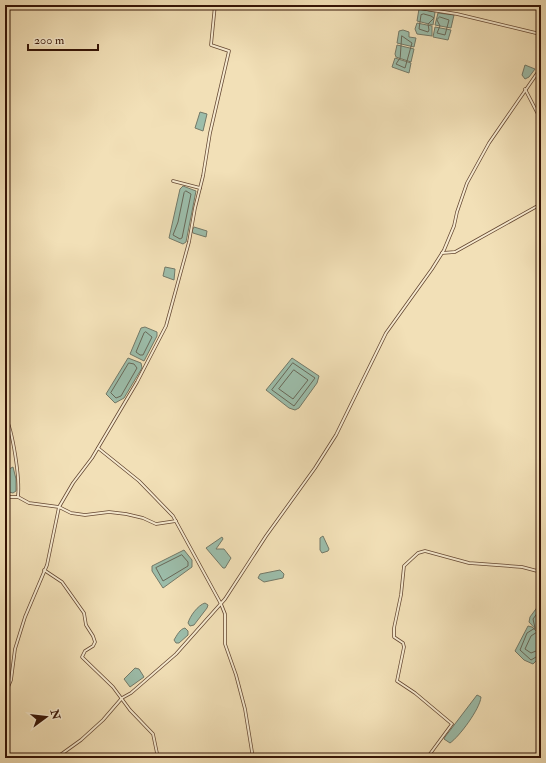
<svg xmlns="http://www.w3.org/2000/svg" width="546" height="763" font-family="'IM FELL Double Pica',serif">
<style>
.water{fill:#9cbdaa;stroke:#737968}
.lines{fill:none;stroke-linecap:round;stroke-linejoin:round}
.shore{stroke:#686858;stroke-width:1}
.minor-casing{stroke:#644732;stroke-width:3.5}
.minor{stroke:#f7ebd0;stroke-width:2}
</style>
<rect width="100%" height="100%" fill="#f2e0b7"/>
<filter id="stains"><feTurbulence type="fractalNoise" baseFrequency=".005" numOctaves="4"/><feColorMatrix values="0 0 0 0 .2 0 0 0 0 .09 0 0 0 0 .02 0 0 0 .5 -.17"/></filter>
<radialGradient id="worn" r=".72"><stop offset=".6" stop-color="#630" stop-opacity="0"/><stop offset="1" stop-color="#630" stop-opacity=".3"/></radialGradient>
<!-- water -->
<g class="water">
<path d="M419,9L435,12L433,25L417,21Z"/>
<path d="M438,13L454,15L451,28L435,25Z"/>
<path d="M417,23L432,26V36L417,34L415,29Z"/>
<path d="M435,27L451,30L448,40L433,37Z"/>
<path d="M403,30L409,32V37L416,38L414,47L397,43L399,31Z"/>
<path d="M397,45L414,49L411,62L396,57L395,54Z"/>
<path d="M395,58L411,63L409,73L392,67Z"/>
<path d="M525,65L535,69L529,77L525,79L522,75Z"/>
<path d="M200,112L207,114L203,131L195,128Z"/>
<path d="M183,186L196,191L186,242L183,244L169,238L180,189Z"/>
<path d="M194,227L207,231L206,237L193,233L192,231Z"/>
<path d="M165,267L175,269L174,280L163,276Z"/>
<path d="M145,327L157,332V336L144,361L130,354L141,328Z"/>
<path d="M128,358L141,363L142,368L124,398L115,403L106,394Z"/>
<path d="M292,358L319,376L317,383L299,408L295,410L289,408L266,390Z"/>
<path d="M13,467L16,479V491L13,493L9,492V469Z"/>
<path d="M323,536L329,549L328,551L322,553L320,550V538Z"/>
<path d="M222,537L223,539L216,549H224L231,558L225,568H223L206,548Z"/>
<path d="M184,550L192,560V567L163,588L152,571V566Z"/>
<path d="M280,570L284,574L283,578L264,582L258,578L260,574Z"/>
<path d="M541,602V635L529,622L530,617Z"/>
<path d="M205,603L208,605L207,608L194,625L190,626L188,623C190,616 198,605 205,603Z"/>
<path d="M528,626L532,627L541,636V656L533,664L524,660L515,651Z"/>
<path d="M185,628L188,631V635L179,643H176L174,640C177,635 180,629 185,628Z"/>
<path d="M135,668L139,669L144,677L130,687L124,679Z"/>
<path d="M477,695L481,697C480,709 459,737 450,743L444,739L445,737Z"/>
</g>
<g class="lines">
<!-- shore -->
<g class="shore">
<path d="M424,14L431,16L434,18L428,24L429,30L428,32L419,29L421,15Z"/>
<path d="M440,17L449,20L445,35L437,33L440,26L437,20Z"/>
<path d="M402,36L412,43L405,68L396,64L400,58Z"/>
<path d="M186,191L191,194L182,238L180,239L173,235L178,222L184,193Z"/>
<path d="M146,332L152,337L143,355H140L136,352L144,333Z"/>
<path d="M129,363L134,364L137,368L121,396L116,398L111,393Z"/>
<path d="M293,363L315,378L294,406L272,390Z"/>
<path d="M294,370L308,380L293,399L279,389Z"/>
<path d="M182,555L188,562V566L163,581L156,568Z"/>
<path d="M541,608L533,619L535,628L527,633L520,650L531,660L541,654"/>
<path d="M541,617L540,630L531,636L525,649L531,653L541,649"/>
</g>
<!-- minor casing -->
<g class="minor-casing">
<g id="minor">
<path d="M400,5L457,14L540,34"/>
<path d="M525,89L541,120"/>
<path d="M173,181L200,188"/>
<path d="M442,253L455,252L541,204"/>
<path d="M5,416C13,431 20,479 18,496"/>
<path d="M98,448L139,481L173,516L221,604L225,614V644L236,675L245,709L253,758"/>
<path d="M5,494L10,497H18L29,503L59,507L71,513L85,515L109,512L126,514L143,518L156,524L176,521"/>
<path d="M44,570L62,582L84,613L86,625L93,636L95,642L93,646L85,651L82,657L113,687L130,710L153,734L158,758"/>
<path d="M5,694L11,680L15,649L25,617L47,565L59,507L73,483L92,458L137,382L166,326L189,242L195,208L203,176L210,133L229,51L211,45L215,5"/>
<path d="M56,758L81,740L103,720L122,698L131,693L176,654L225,599L266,536L315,468L336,435L386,333L432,269L444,250L454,226L457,212L467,183L489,143L538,72C544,60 535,45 541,33"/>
<path d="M427,758L452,724L415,693L397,681L404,647L403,643L394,637V628L401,595L404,566L418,553L425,551L469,563L522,567L541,572"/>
</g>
</g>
<!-- minor -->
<use href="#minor" class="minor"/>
</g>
<!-- margin -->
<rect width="546" height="763" fill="none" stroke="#f2e0b7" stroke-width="20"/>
<rect x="6" y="6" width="534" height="751" fill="none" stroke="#351406" stroke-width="2"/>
<rect x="10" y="10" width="526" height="743" fill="none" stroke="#351406"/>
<!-- north arrow -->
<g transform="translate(46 717) rotate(75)" stroke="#f7ebd0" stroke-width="3" paint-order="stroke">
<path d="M0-3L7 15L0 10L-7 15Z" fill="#351406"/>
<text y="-6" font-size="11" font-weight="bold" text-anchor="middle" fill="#351406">N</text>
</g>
<!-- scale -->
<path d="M28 44v6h70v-6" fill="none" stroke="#351406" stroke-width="2"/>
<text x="34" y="44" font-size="12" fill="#351406" stroke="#f7ebd0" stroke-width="3" paint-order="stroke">200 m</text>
<rect width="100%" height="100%" filter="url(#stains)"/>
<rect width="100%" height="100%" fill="url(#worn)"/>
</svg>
